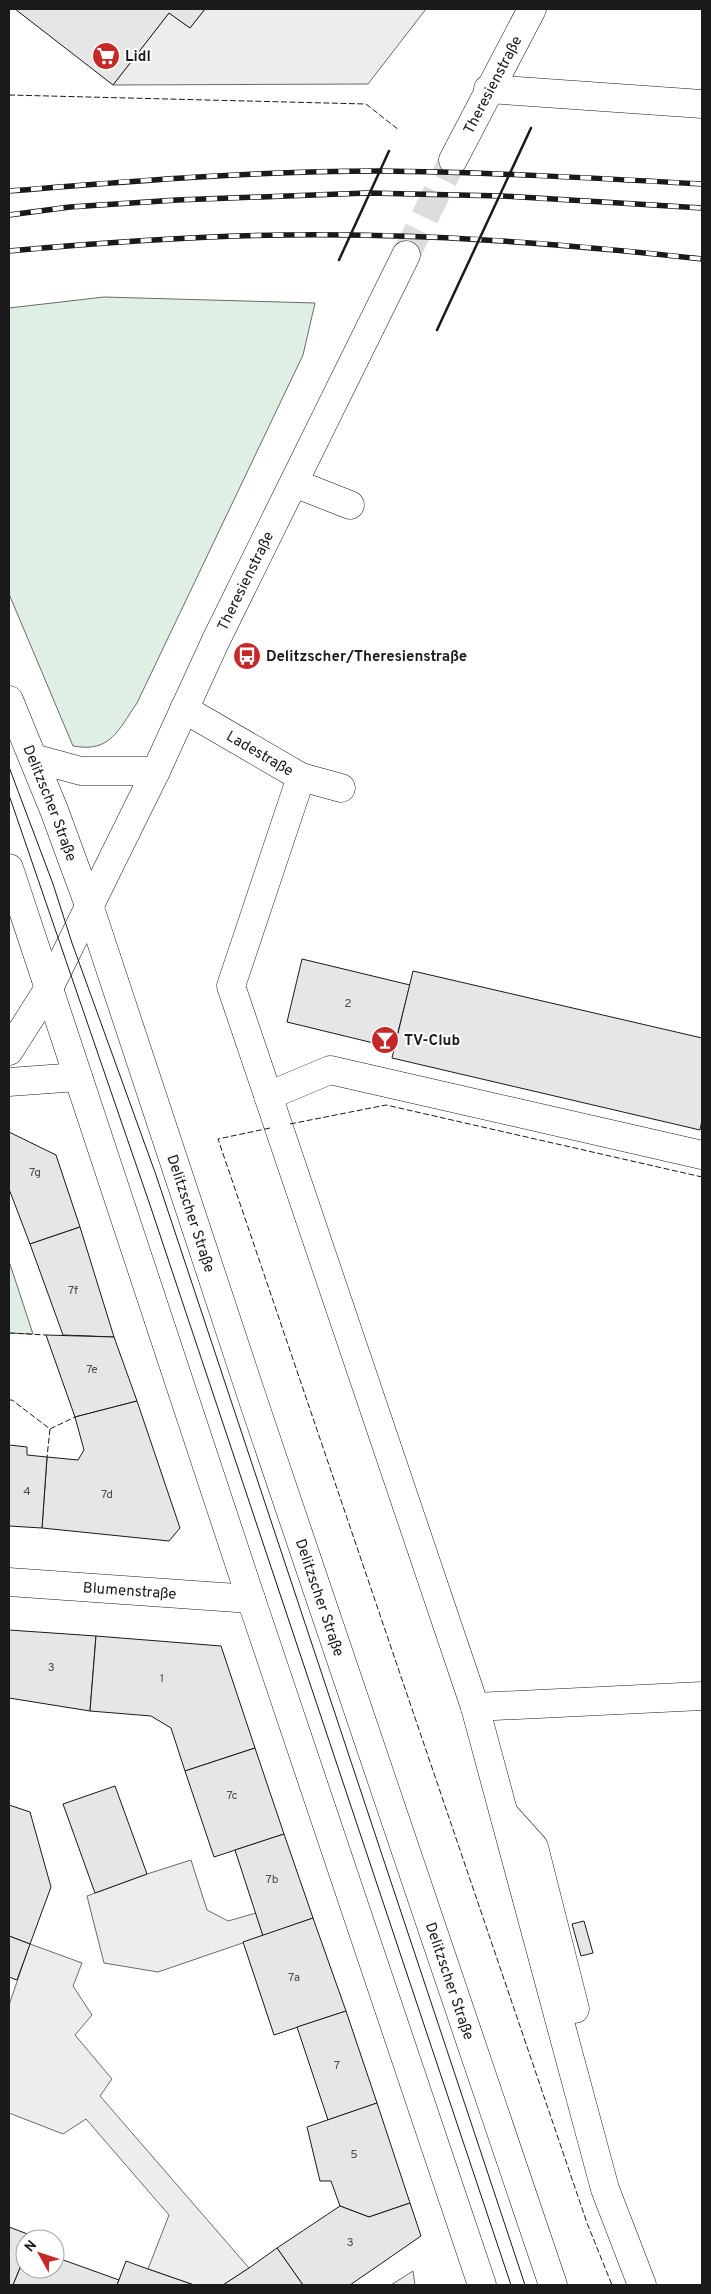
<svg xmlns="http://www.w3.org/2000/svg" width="711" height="2294" font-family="Overpass,sans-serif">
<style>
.green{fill:#e0efe3;stroke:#6a6a6a}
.parking{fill:#ededed;stroke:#6a6a6a}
.building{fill:#e6e6e6;stroke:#1a1a1a}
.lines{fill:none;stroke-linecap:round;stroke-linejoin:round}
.major-tunnel{stroke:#ddd;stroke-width:28;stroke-dasharray:28 14;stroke-linecap:butt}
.minor-casing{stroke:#1a1a1a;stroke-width:29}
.major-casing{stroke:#1a1a1a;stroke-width:29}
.minor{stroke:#fff;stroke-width:28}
.major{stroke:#fff;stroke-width:28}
.tram{stroke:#1a1a1a;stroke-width:1}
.rail-casing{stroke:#1a1a1a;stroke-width:5.5}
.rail{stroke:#fff;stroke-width:4;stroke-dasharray:11;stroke-linecap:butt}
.fence{stroke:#1a1a1a;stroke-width:1;stroke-dasharray:6 2.5;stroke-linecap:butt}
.wall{stroke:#1a1a1a;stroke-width:2.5}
.labels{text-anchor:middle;stroke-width:4;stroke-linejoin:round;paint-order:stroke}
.number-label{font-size:12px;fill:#4d4d4d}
.poi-label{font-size:15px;font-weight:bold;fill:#1a1a1a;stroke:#fff;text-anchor:start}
.street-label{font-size:15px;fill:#1a1a1a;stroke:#fff}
</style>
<rect width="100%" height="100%" fill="#fff"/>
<!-- green -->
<g class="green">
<path d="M104,297L315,303L303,355L137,703C118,730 111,753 73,746L9,594V308Z"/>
<path d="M9,1261L33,1334L9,1333Z"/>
</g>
<!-- parking -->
<g class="parking">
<path d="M205,9H426L368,84L113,85L169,13L190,28Z"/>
<path d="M191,1860L207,1910L228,1921L256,1913L263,1936L158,1972L104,1963L87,1896L147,1874Z"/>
<path d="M30,1944L82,1963L73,1986L92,2015L75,2035L112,2079L100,2096L249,2268L223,2285H194L148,2269L169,2215L86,2119L63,2134L9,2113V2005Z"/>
<path d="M413,2271L415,2285H391Z"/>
</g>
<!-- building -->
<g class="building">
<path d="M15,9H205L190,28L169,13L113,85Z"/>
<path d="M302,959L410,985L394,1048L287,1022Z"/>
<path d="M413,971L702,1038V1120L700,1130L392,1058Z"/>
<path d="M9,1132L56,1155L80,1227L30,1244L9,1189Z"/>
<path d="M80,1227L114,1337L63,1335L30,1244Z"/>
<path d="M46,1335L114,1337L137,1401L75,1417Z"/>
<path d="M137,1401L180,1528L169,1541L42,1528L47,1457L78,1460L84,1450L75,1417Z"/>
<path d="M9,1445L27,1447V1455L47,1457L42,1528L9,1526Z"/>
<path d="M9,1630L96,1636L90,1711L9,1698Z"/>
<path d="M96,1636L221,1646L255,1748L185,1771L171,1728L151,1716L90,1711Z"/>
<path d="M255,1748L284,1834L214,1857L185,1771Z"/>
<path d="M115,1786L147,1874L95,1893L63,1804Z"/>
<path d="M9,1805L30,1812L51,1887L30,1944L9,1936Z"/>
<path d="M284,1834L313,1918L263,1936L235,1850Z"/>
<path d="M313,1918L346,2011L274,2035L243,1942Z"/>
<path d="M584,1921L593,1953L581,1956L572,1924Z"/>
<path d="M9,1936L30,1944L17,1980L9,1977Z"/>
<path d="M346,2011L377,2103L328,2120L297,2027Z"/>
<path d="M377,2103L410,2203L369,2217L340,2206L331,2181H320L307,2127Z"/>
<path d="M410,2203L421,2236L350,2285H303L277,2248L340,2206L369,2217Z"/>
<path d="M9,2227L33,2236L32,2239H25V2256L13,2285H9Z"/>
<path d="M277,2248L303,2285H223L249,2268Z"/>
<path d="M25,2256V2269H55V2257L119,2280L117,2285H13Z"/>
<path d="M126,2261L148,2269L194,2285H117Z"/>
</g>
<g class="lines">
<!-- major-tunnel -->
<path class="major-tunnel" d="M406,255L453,160"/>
<!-- minor casing -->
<g class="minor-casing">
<g id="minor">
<path d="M488,89L702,104"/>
<path d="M294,483L350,505"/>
<path id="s1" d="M184,709L301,777L341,788"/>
<path d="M301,777L231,986L475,1707L605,2189L642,2285"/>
<path d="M9,1051L49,988"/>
<path d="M9,1082L78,1077"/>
<path d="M268,1096L330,1070L702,1155"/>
<path id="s2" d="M9,1582L251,1599"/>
<path d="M475,1707L702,1696"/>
<path d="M507,1817L534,1847L575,2009"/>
</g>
</g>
<!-- major casing -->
<g class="major-casing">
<g id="major">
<path id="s3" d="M453,160L532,9"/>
<path id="s4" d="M9,700L54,810L90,908L254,1403L553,2285"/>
<path d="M33,758L81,771H156"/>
<path d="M9,868L251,1599L482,2285"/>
<path id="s5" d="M49,988L156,771L216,640L406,255"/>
</g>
</g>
<!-- minor -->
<use href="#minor" class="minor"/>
<!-- major -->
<use href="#major" class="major"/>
<!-- tram -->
<g class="tram">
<path d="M9,767L53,884L72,943L156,1175L525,2285"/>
<path d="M9,795L151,1208L511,2285"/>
</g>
<!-- rail casing -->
<g class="rail-casing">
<g id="rail">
<path d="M9,191C132,181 254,171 378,171C486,172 594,178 702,184"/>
<path d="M9,215L70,207L177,200L367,193L503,196L702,208"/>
<path d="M9,251C120,241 237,233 348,235C467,236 585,246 702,259"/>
</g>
</g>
<!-- rail -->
<use href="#rail" class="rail"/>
<!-- fence -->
<g class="fence">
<path d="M9,95L366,104L399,130"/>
<path d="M290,1124L386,1105L702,1177"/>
<path d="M270,1128L218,1139L587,2223L612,2285"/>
<path d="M9,1333L46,1335"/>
<path d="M9,1400H12L50,1429L47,1457"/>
<path d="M50,1429L75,1417"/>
</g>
<!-- wall -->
<g class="wall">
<path d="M339,260L389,151"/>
<path d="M437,330L531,128"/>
</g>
</g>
<!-- icons -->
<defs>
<g id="supermarket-disc" transform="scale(1.4375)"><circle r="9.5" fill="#c62828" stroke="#fff"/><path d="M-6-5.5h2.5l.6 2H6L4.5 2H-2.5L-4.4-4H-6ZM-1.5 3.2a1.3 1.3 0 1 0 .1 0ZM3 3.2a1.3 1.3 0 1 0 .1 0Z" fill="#fff"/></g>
<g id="bus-disc" transform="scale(1.4375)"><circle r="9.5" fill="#c62828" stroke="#fff"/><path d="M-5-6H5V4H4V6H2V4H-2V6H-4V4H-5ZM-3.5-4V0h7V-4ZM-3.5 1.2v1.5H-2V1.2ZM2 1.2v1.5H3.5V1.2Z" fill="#fff"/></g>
<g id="bar-disc" transform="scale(1.4375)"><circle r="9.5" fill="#c62828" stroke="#fff"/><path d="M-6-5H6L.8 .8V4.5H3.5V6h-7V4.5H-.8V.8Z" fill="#fff"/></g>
</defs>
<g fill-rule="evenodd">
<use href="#supermarket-disc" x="106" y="56"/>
<use href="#bus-disc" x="247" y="656"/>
<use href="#bar-disc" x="385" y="1040"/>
</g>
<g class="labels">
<!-- number labels -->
<g class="number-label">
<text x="348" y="1007">2</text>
<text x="35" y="1176">7g</text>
<text x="73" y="1294">7f</text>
<text x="92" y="1373">7e</text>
<text x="27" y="1495">4</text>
<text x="107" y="1498">7d</text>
<text x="51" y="1671">3</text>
<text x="162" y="1682">1</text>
<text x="232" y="1799">7c</text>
<text x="272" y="1883">7b</text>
<text x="294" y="1981">7a</text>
<text x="337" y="2069">7</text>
<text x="354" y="2158">5</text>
<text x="350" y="2246">3</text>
</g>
<!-- poi labels -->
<g class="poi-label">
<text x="125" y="61">Lidl</text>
<text x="266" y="661">Delitzscher/Theresienstraße</text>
<text x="404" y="1045">TV-Club</text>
</g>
<!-- street labels -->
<g class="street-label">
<text dy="5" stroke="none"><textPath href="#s3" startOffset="85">Theresienstraße</textPath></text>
<text dy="5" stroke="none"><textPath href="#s5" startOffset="452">Theresienstraße</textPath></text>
<text dy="5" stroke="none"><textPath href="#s1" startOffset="88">Ladestraße</textPath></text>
<text dy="5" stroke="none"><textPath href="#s4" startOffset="111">Delitzscher Straße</textPath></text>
<text dy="5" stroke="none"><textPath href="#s4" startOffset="545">Delitzscher Straße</textPath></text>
<text dy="5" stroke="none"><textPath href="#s2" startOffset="121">Blumenstraße</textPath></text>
<text dy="5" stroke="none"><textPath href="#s4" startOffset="950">Delitzscher Straße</textPath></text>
<text dy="5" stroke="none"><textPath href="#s4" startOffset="1355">Delitzscher Straße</textPath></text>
</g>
</g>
<!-- border -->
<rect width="711" height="2294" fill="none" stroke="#1a1a1a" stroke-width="20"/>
<!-- north arrow -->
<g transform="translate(40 2254) rotate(310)"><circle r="24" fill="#ffffff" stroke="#a3a3a3"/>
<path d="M0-4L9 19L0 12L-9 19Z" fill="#c62828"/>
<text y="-8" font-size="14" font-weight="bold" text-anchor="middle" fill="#1a1a1a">N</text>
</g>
</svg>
